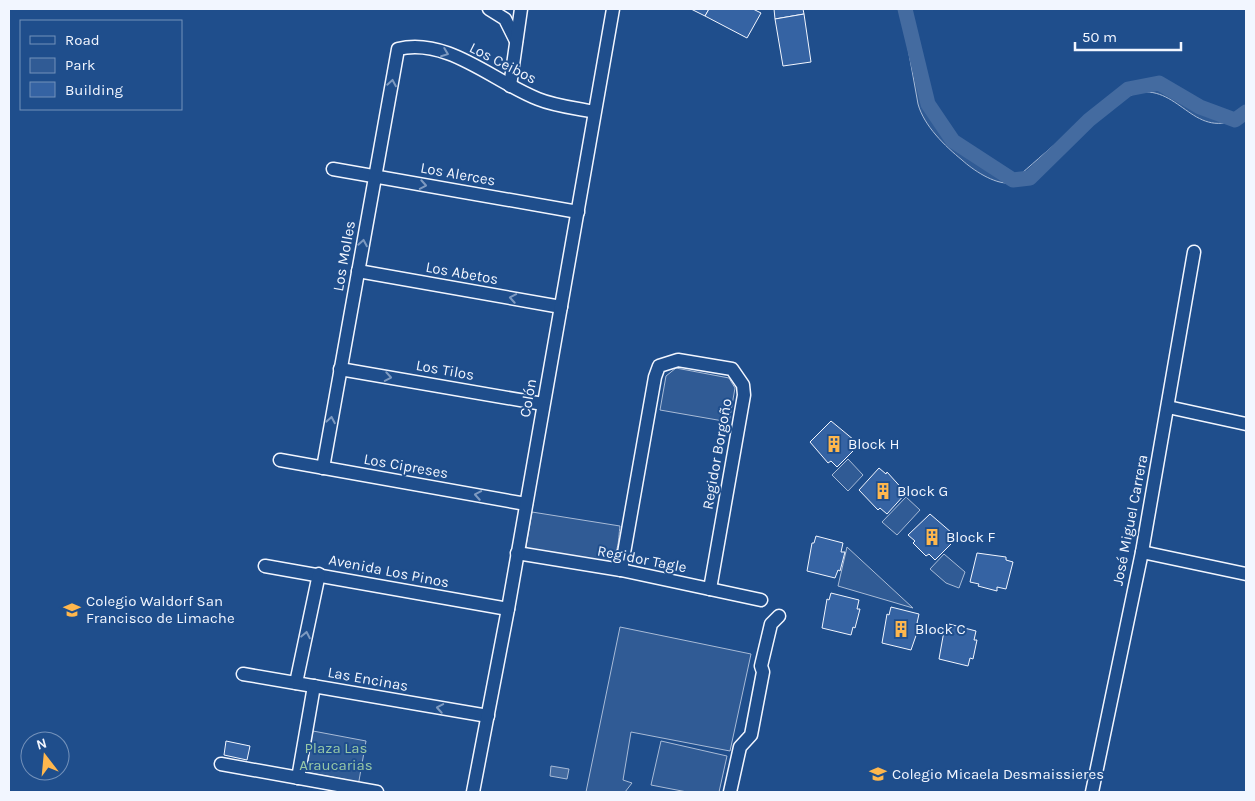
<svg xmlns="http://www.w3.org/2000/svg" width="1255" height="801" font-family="Karla,sans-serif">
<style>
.green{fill:#305b95;stroke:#a8bbd7}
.water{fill:#446ba0;stroke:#a8bbd7}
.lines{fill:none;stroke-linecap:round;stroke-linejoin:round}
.canal{stroke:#446ba0;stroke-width:15}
.building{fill:#3563a3;stroke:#f2f6ff}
.street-casing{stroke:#f2f6ff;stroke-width:15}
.street{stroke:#1f4e8c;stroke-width:12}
.oneway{stroke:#7e9ac0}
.labels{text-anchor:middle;stroke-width:4;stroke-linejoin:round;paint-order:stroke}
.street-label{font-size:15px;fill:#f2f6ff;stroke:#1f4e8c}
.poi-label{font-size:15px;fill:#f2f6ff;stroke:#1f4e8c;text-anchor:start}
.park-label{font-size:15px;fill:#97c8a6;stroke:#1f4e8c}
</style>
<rect width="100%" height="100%" fill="#1f4e8c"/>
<!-- green -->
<g class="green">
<path d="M901,9H908L925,104L934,121L950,140L984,167L1001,176L1010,177L1022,173C1044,154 1113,91 1138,86C1182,79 1199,139 1246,106V114C1197,145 1183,89 1142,92C1130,93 1119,103 1109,110C1090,125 1028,181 1009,183C994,184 973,170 962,160C945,146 924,126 918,104Z"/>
<path d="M676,368L729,378L735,388L729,422L660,410L666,376Z"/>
<path d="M848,459L863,475L848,491L832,475Z"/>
<path d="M906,497L920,510L897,535L882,522Z"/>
<path d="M532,512L620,526C618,540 620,560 602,562L529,550L526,546Z"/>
<path d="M847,547L913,608L838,586Z"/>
<path d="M944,554L965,572L959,588L946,583L930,569Z"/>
<path d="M620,627L751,654L730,751L631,732L623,780L632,783L625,792H586Z"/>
<path d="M313,731L366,741L357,792L348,780L305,772Z"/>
<path d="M661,741L727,756L719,792H687L651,785Z"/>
</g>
<!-- water -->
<path class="water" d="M551,766L569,769L567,779L550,776Z"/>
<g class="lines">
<!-- canal -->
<path class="canal" d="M905,9L928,104L953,141L1013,180L1030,178L1089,120L1128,89L1159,83L1200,107L1235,120L1246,112"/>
</g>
<!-- building -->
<g class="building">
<path d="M691,9H709L705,16Z"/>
<path d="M709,9H753L761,13L747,38L705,16Z"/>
<path d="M774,9H803L804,14L775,19Z"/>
<path d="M804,14L811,62L783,66L775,19Z"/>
<path d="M831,421L854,440L852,441L857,447L837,467L831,461L828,463L810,442Z"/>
<path d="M879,468L886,474L887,472L906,493L887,514L880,508L878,510L859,490Z"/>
<path d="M930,514L952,533L950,535L955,540L935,560L929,554L926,556L913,543L915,541L908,535Z"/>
<path d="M816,536L843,543L841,552H845L840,571L838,570L835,578L807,571L812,543H814Z"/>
<path d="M977,553L1006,557V560L1013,562L1006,589L997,587V591L978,586L979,584L970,582Z"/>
<path d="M831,593L859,600L857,609H860L855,628L853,627L851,635L822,628L827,599L829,600Z"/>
<path d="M891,607L919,614L917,623L920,624L911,650L882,643L887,614L889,615Z"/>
<path d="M949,624L976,631L974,640H977L973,659L970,658L968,666L939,659L944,631H947Z"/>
<path d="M226,741L250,746L247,760L224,755Z"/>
</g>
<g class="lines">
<!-- street casing -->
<g class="street-casing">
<g id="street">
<path d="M489,9L505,19L516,41"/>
<path d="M510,86L521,9"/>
<path d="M333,169L578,212"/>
<path d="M358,271L561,307"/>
<path d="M340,369L543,404"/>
<path d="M1168,407L1246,424"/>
<path d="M280,460L526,504"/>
<path d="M323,468L398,49C448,37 494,82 538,99C555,106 576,108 594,112"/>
<path d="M1142,552L1246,574"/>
<path d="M517,553L621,570L761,600"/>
<path d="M265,566L508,609"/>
<path d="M621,570L655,377L659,366L678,360L732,369L743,385L744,395L710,589"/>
<path d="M243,674L488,716"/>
<path d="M296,683L319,574"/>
<path d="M221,764L377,792"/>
<path d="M298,778L314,686"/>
<path d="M473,792L508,609L613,9"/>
<path d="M730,792L740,747L751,735L763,672L761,666L771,624L779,616"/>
<path d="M1092,792L1142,552L1194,252"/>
</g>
</g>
<!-- street -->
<use href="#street" class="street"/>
</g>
<!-- one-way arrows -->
<defs><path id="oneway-chevron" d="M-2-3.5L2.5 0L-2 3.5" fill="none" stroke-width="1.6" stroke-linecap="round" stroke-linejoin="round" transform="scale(1.25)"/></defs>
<g class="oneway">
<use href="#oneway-chevron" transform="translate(445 53) rotate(21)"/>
<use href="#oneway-chevron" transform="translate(392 83) rotate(-80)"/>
<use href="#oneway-chevron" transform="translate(423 185) rotate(10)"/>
<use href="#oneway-chevron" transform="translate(363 243) rotate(-80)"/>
<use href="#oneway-chevron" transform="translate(513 298) rotate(-170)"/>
<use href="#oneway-chevron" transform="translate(388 377) rotate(10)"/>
<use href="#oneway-chevron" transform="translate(331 420) rotate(-80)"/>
<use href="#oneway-chevron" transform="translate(478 495) rotate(-170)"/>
<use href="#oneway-chevron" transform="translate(306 635) rotate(-79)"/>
<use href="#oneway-chevron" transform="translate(440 708) rotate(-170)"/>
</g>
<!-- icons -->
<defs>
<g id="building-bare" transform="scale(1.35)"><path d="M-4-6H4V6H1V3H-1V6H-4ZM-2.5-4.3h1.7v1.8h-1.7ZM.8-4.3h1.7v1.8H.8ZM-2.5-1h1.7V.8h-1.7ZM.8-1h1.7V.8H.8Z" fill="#ffb74d" stroke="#1f4e8c" stroke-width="2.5" paint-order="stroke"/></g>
<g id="school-bare" transform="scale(1.35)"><path d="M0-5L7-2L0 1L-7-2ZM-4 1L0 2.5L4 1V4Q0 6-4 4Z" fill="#ffb74d" stroke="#1f4e8c" stroke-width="2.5" paint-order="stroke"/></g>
</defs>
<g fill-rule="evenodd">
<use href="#building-bare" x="834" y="444"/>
<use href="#building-bare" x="883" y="491"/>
<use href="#building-bare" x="932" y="537"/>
<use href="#school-bare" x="72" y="610"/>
<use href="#building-bare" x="901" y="629"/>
<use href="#school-bare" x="878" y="774"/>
</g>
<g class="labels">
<!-- street labels -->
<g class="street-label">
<text transform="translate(503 63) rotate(27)" y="5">Los Ceibos</text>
<text transform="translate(458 174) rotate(10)" y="5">Los Alerces</text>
<text transform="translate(344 256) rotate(-80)" y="5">Los Molles</text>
<text transform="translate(462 273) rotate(10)" y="5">Los Abetos</text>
<text transform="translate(445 370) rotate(10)" y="5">Los Tilos</text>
<text transform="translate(528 398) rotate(-80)" y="5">Colón</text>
<text transform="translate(717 454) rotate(-80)" y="5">Regidor Borgoño</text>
<text transform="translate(406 466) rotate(10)" y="5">Los Cipreses</text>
<text transform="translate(1130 520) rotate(-79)" y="5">José Miguel Carrera</text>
<text transform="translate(642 559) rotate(11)" y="5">Regidor Tagle</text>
<text transform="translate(389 571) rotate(11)" y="5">Avenida Los Pinos</text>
<text transform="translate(368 679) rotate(10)" y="5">Las Encinas</text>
</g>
<!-- poi labels -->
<g class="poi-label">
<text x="848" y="449">Block H</text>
<text x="897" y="496">Block G</text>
<text x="946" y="542">Block F</text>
<text x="86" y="606">Colegio Waldorf San<tspan x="86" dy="17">Francisco de Limache</tspan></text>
<text x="915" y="634">Block C</text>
<text x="892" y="779">Colegio Micaela Desmaissieres</text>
</g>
<!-- park labels -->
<g class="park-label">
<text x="336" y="753">Plaza Las<tspan x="336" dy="17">Araucarias</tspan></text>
</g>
</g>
<!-- border -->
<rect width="1255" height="801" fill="none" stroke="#f2f6ff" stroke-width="20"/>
<!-- legend -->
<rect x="20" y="20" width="162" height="90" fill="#1f4e8c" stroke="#7391ba"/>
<rect x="30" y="36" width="25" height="8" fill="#1f4e8c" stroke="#7391ba"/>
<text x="65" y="45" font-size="15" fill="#f2f6ff">Road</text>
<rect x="30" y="58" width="25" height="15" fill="#305b95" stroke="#7391ba"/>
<text x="65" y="70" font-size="15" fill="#f2f6ff">Park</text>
<rect x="30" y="82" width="25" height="15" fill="#3563a3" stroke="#7391ba"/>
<text x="65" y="95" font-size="15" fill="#f2f6ff">Building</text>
<!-- north arrow -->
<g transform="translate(45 756) rotate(344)"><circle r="24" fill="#1f4e8c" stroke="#7391ba"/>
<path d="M0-4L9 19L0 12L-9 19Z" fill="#ffb74d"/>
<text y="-8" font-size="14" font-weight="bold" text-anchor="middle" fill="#f2f6ff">N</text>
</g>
<!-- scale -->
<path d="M1075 42v8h106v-8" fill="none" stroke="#f2f6ff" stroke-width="2.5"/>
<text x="1082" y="42" font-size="15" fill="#f2f6ff" stroke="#1f4e8c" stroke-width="4" paint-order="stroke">50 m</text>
</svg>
